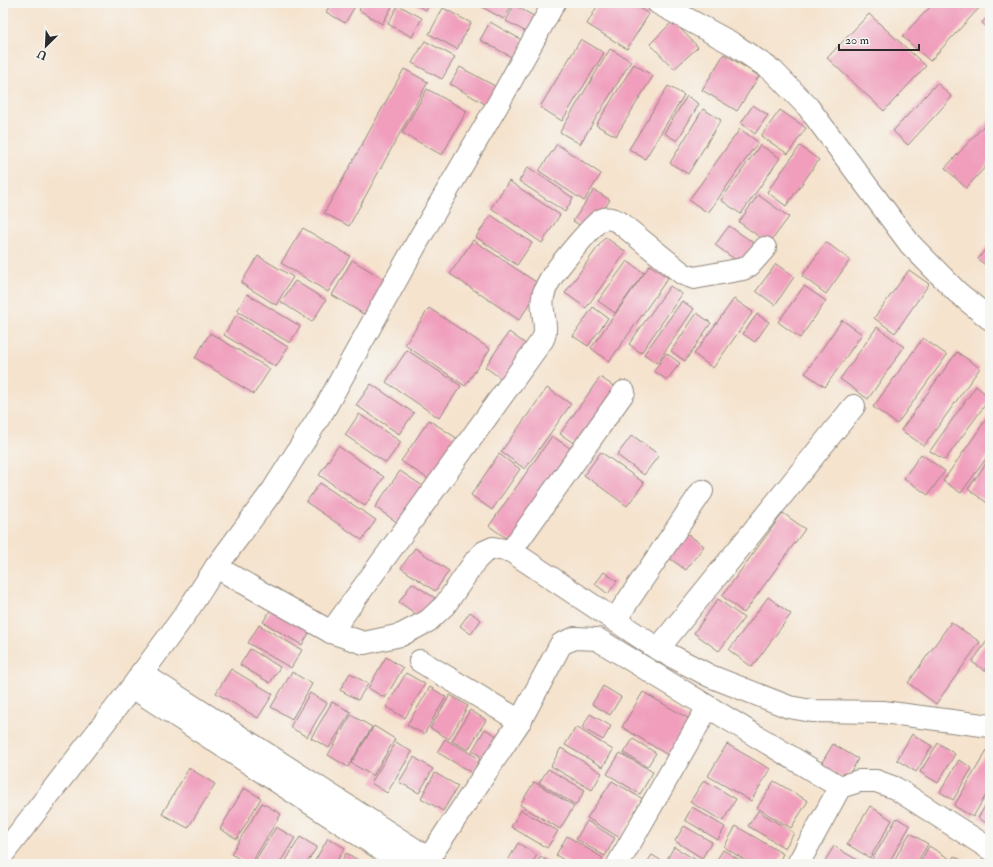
<svg xmlns="http://www.w3.org/2000/svg" width="993" height="867" font-family="'IM FELL Double Pica',serif">
<style>
.building{fill:#f09ebc}
.lines{fill:none;stroke-linecap:round;stroke-linejoin:round}
.minor-casing{stroke:#90877c;stroke-width:24}
.minor{stroke:#fff;stroke-width:22}
</style>
<rect width="100%" height="100%" fill="#f6f6f2"/>
<filter id="ink" filterUnits="userSpaceOnUse"><feTurbulence type="fractalNoise" baseFrequency=".025" numOctaves="2"/><feDisplacementMap in="SourceGraphic" scale="8" xChannelSelector="R" yChannelSelector="G"/><feConvolveMatrix kernelMatrix="1 2 1 2 8 2 1 2 1" color-interpolation-filters="sRGB"/></filter>
<filter id="wash" filterUnits="userSpaceOnUse"><feTurbulence type="fractalNoise" baseFrequency=".012" numOctaves="4" result="noise"/><feDisplacementMap in="SourceGraphic" scale="16" xChannelSelector="R" yChannelSelector="G"/><feGaussianBlur stdDeviation="0.9" result="paint"/><feColorMatrix in="noise" values="0 0 0 0 0 0 0 0 0 0 0 0 0 0 0 0 0 1.4 0 .05"/><feComposite in="paint" operator="in"/></filter>
<g filter="url(#wash)">
<rect width="100%" height="100%" fill="#f5e3ce"/>
<g id="blocks">
<!-- building -->
<g class="building">
<path d="M331,3H357L345,23L326,12Z"/>
<path d="M363,3H394L382,24L359,10Z"/>
<path d="M412,3H430L426,10Z"/>
<path d="M481,3H513L504,19L480,6Z"/>
<path d="M599,3H630L649,14L627,49L587,24Z"/>
<path d="M934,3H978L981,6L930,61L902,36Z"/>
<path d="M398,5L422,18L412,37L388,24Z"/>
<path d="M514,5L539,19L530,34L506,21Z"/>
<path d="M443,8L471,23L457,49L429,34Z"/>
<path d="M869,14L926,66L884,111L827,58Z"/>
<path d="M990,14V30L982,23Z"/>
<path d="M673,21L698,47L674,69L650,44Z"/>
<path d="M490,22L527,43L517,60L480,40Z"/>
<path d="M581,39L604,53L562,121L540,107Z"/>
<path d="M425,41L455,57L442,79L412,63Z"/>
<path d="M610,49L631,61L580,144L560,132Z"/>
<path d="M724,54L759,76L737,111L702,90Z"/>
<path d="M634,64L653,76L616,136L596,125Z"/>
<path d="M460,67L502,90L492,108L450,84Z"/>
<path d="M404,69L428,82L349,226L324,213Z"/>
<path d="M937,83L952,97L908,145L893,131Z"/>
<path d="M668,86L684,95L645,159L629,149Z"/>
<path d="M427,89L467,111L442,155L402,133Z"/>
<path d="M687,96L699,104L677,141L664,133Z"/>
<path d="M753,105L768,115L755,134L741,123Z"/>
<path d="M703,109L721,120L688,174L670,163Z"/>
<path d="M780,110L806,128L788,154L761,136Z"/>
<path d="M990,119V162L966,188L945,168Z"/>
<path d="M740,129L758,142L708,213L689,200Z"/>
<path d="M557,144L601,174L584,201L539,171Z"/>
<path d="M760,145L780,158L741,214L721,200Z"/>
<path d="M800,146L819,160L786,206L767,192Z"/>
<path d="M528,167L573,198L565,212L519,181Z"/>
<path d="M509,181L560,215L542,243L491,208Z"/>
<path d="M594,190L610,200L589,231L573,221Z"/>
<path d="M758,195L789,217L769,244L739,222Z"/>
<path d="M491,215L532,243L517,265L476,237Z"/>
<path d="M729,226L754,243L740,263L715,245Z"/>
<path d="M303,228L350,256L328,292L281,263Z"/>
<path d="M605,237L626,252L586,308L565,293Z"/>
<path d="M473,240L542,286L519,320L450,274Z"/>
<path d="M826,242L850,260L826,294L802,276Z"/>
<path d="M990,243V269L978,259Z"/>
<path d="M258,256L293,277L276,305L241,283Z"/>
<path d="M352,260L387,281L367,316L332,295Z"/>
<path d="M627,261L644,273L615,313L598,301Z"/>
<path d="M776,264L794,277L775,305L756,291Z"/>
<path d="M650,265L668,278L609,362L591,348Z"/>
<path d="M909,270L929,284L895,333L874,318Z"/>
<path d="M295,281L326,300L312,322L281,302Z"/>
<path d="M670,286L682,294L641,353L629,344Z"/>
<path d="M804,286L826,301L800,338L778,322Z"/>
<path d="M247,294L300,326L290,343L237,311Z"/>
<path d="M734,299L753,312L713,368L694,354Z"/>
<path d="M682,301L694,309L657,363L644,354Z"/>
<path d="M593,307L608,318L588,346L573,336Z"/>
<path d="M429,308L490,349L465,386L405,345Z"/>
<path d="M697,313L711,323L685,361L671,351Z"/>
<path d="M757,314L769,322L755,342L743,334Z"/>
<path d="M236,315L288,347L276,367L224,335Z"/>
<path d="M842,320L862,334L825,387L805,373Z"/>
<path d="M877,327L904,347L868,399L840,379Z"/>
<path d="M509,332L534,350L510,385L485,367Z"/>
<path d="M210,333L270,369L254,394L195,358Z"/>
<path d="M923,338L947,355L897,424L873,407Z"/>
<path d="M407,350L461,386L439,418L386,382Z"/>
<path d="M957,352L980,368L924,446L901,430Z"/>
<path d="M666,353L680,363L667,380L654,371Z"/>
<path d="M600,377L618,389L578,446L560,434Z"/>
<path d="M371,384L414,413L399,434L356,405Z"/>
<path d="M976,386L990,398L945,460L930,451Z"/>
<path d="M547,388L571,404L525,469L501,452Z"/>
<path d="M359,414L401,442L386,463L345,435Z"/>
<path d="M990,414V453L961,493L943,481Z"/>
<path d="M429,420L464,443L436,484L401,461Z"/>
<path d="M632,435L659,455L644,475L617,455Z"/>
<path d="M552,436L577,453L513,543L489,526Z"/>
<path d="M338,446L384,477L365,506L319,475Z"/>
<path d="M601,452L644,483L627,506L584,475Z"/>
<path d="M499,454L520,469L492,510L471,495Z"/>
<path d="M921,454L945,471L928,495L904,478Z"/>
<path d="M990,458V505L968,489Z"/>
<path d="M400,471L429,490L404,527L375,507Z"/>
<path d="M320,483L376,520L362,540L306,502Z"/>
<path d="M783,513L805,529L744,613L722,596Z"/>
<path d="M683,531L704,546L686,570L665,555Z"/>
<path d="M415,548L449,571L435,591L401,568Z"/>
<path d="M604,572L617,581L608,594L595,584Z"/>
<path d="M412,583L435,598L422,618L399,602Z"/>
<path d="M768,597L791,614L752,667L729,650Z"/>
<path d="M718,599L744,618L719,651L694,633Z"/>
<path d="M275,603L313,626L302,645L263,622Z"/>
<path d="M470,612L481,620L471,634L460,626Z"/>
<path d="M951,622L980,642L936,704L908,683Z"/>
<path d="M259,625L302,650L291,668L248,643Z"/>
<path d="M990,637V663L985,671L972,662Z"/>
<path d="M250,649L280,667L270,683L240,665Z"/>
<path d="M386,657L403,668L385,698L368,688Z"/>
<path d="M231,669L273,694L258,718L216,693Z"/>
<path d="M292,672L312,684L292,719L271,707Z"/>
<path d="M350,673L368,684L358,700L340,690Z"/>
<path d="M406,673L425,684L405,718L386,707Z"/>
<path d="M603,686L621,697L610,715L592,704Z"/>
<path d="M430,687L446,697L424,734L407,725Z"/>
<path d="M643,692L693,721L671,757L622,727Z"/>
<path d="M310,693L327,703L307,737L290,727Z"/>
<path d="M450,695L468,706L449,739L430,728Z"/>
<path d="M332,702L351,712L329,748L311,738Z"/>
<path d="M470,710L486,720L468,750L452,741Z"/>
<path d="M590,714L611,726L603,740L582,728Z"/>
<path d="M351,715L372,727L348,767L328,755Z"/>
<path d="M374,726L395,739L373,776L351,763Z"/>
<path d="M576,727L613,750L603,767L565,745Z"/>
<path d="M485,729L497,736L484,758L472,751Z"/>
<path d="M912,734L932,746L916,772L897,760Z"/>
<path d="M445,739L480,759L472,773L437,752Z"/>
<path d="M633,739L656,753L647,767L624,753Z"/>
<path d="M396,742L412,752L387,793L371,783Z"/>
<path d="M938,743L955,754L938,783L920,772Z"/>
<path d="M727,744L770,769L751,801L708,776Z"/>
<path d="M833,744L858,759L846,780L821,764Z"/>
<path d="M561,748L602,773L592,790L551,766Z"/>
<path d="M987,750L990,751V788L973,817L954,806Z"/>
<path d="M620,753L653,772L640,794L607,774Z"/>
<path d="M414,757L433,769L419,793L399,782Z"/>
<path d="M959,760L972,768L953,800L940,792Z"/>
<path d="M189,768L215,784L188,828L162,814Z"/>
<path d="M548,769L585,790L576,805L539,783Z"/>
<path d="M435,773L458,786L443,811L421,798Z"/>
<path d="M704,780L736,799L723,821L690,802Z"/>
<path d="M612,781L643,799L620,838L587,818Z"/>
<path d="M774,781L808,801L791,828L757,808Z"/>
<path d="M534,782L574,806L560,829L520,805Z"/>
<path d="M244,788L261,798L237,839L220,829Z"/>
<path d="M990,798V825L978,818Z"/>
<path d="M262,803L281,814L251,864H248L231,854Z"/>
<path d="M870,806L892,820L870,858L847,844Z"/>
<path d="M692,807L725,827L718,840L685,820Z"/>
<path d="M521,810L558,831L547,848L511,827Z"/>
<path d="M758,811L794,833L785,848L748,826Z"/>
<path d="M897,818L910,826L888,864H877L871,861Z"/>
<path d="M587,821L615,838L605,856L576,839Z"/>
<path d="M684,826L712,842L702,858L675,841Z"/>
<path d="M736,826L783,854L777,864H751L724,847Z"/>
<path d="M276,827L295,838L279,864H260L255,861Z"/>
<path d="M910,833L928,844L916,864H892Z"/>
<path d="M567,836L603,858L599,864H570L556,855Z"/>
<path d="M300,837L317,847L306,864H284Z"/>
<path d="M328,838L345,848L335,864H313Z"/>
<path d="M518,843L537,855L531,864H506Z"/>
<path d="M834,846L862,863L861,864H823Z"/>
<path d="M929,846L950,859L947,864H919Z"/>
<path d="M674,847L703,864H671L666,861Z"/>
<path d="M723,850L746,864H714Z"/>
<path d="M346,853L365,864H340Z"/>
<path d="M652,855L667,864H646Z"/>
<path d="M954,856L969,864H949Z"/>
<path d="M541,857L553,864H536Z"/>
</g>
</g>
</g>
<g filter="url(#ink)">
<use href="#blocks" fill-opacity="0" stroke="#90877c" stroke-width="1"/>
<g class="lines">
<!-- minor casing -->
<g class="minor-casing">
<g id="minor">
<path d="M658,3L733,44L773,71L808,107L910,244L957,292L990,319"/>
<path d="M511,551L624,392"/>
<path d="M216,567L331,632L364,643L401,635L428,621L445,605L476,560L484,552L493,548L511,551L658,649L710,676L789,707L812,711L883,712L990,726"/>
<path d="M615,620L702,491"/>
<path d="M331,632L543,339C549,326 540,312 543,297C544,290 549,281 553,275C559,266 594,223 601,220C608,217 613,219 619,222L683,274L694,278L743,269L750,265L765,248"/>
<path d="M658,649L854,406"/>
<path d="M420,661L520,721"/>
<path d="M141,673L428,858L433,864"/>
<path d="M132,687L404,864"/>
<path d="M3,854L132,687L186,613L216,567L273,490L325,408L419,239L498,104L554,3"/>
<path d="M425,864L520,721L561,644L575,638L597,639L840,787"/>
<path d="M618,864L708,707"/>
<path d="M798,864L840,787L859,781H876L895,788L990,849"/>
</g>
</g>
<!-- minor -->
<use href="#minor" class="minor"/>
</g>
</g>
<!-- margin -->
<rect width="993" height="867" fill="none" stroke="#f6f6f2" stroke-width="16"/>
<!-- north arrow -->
<g transform="translate(46 46) rotate(204)" stroke="#f6f6f2" stroke-width="3" paint-order="stroke">
<path d="M0-3L7 15L0 10L-7 15Z" fill="#2b2b2b"/>
<text y="-6" font-size="11" font-weight="bold" text-anchor="middle" fill="#2b2b2b">U</text>
</g>
<!-- scale -->
<path d="M839 44v6h80v-6" fill="none" stroke="#2b2b2b" stroke-width="2"/>
<text x="845" y="44" font-size="12" fill="#2b2b2b" stroke="#f6f6f2" stroke-width="3" paint-order="stroke">20 m</text>
</svg>
